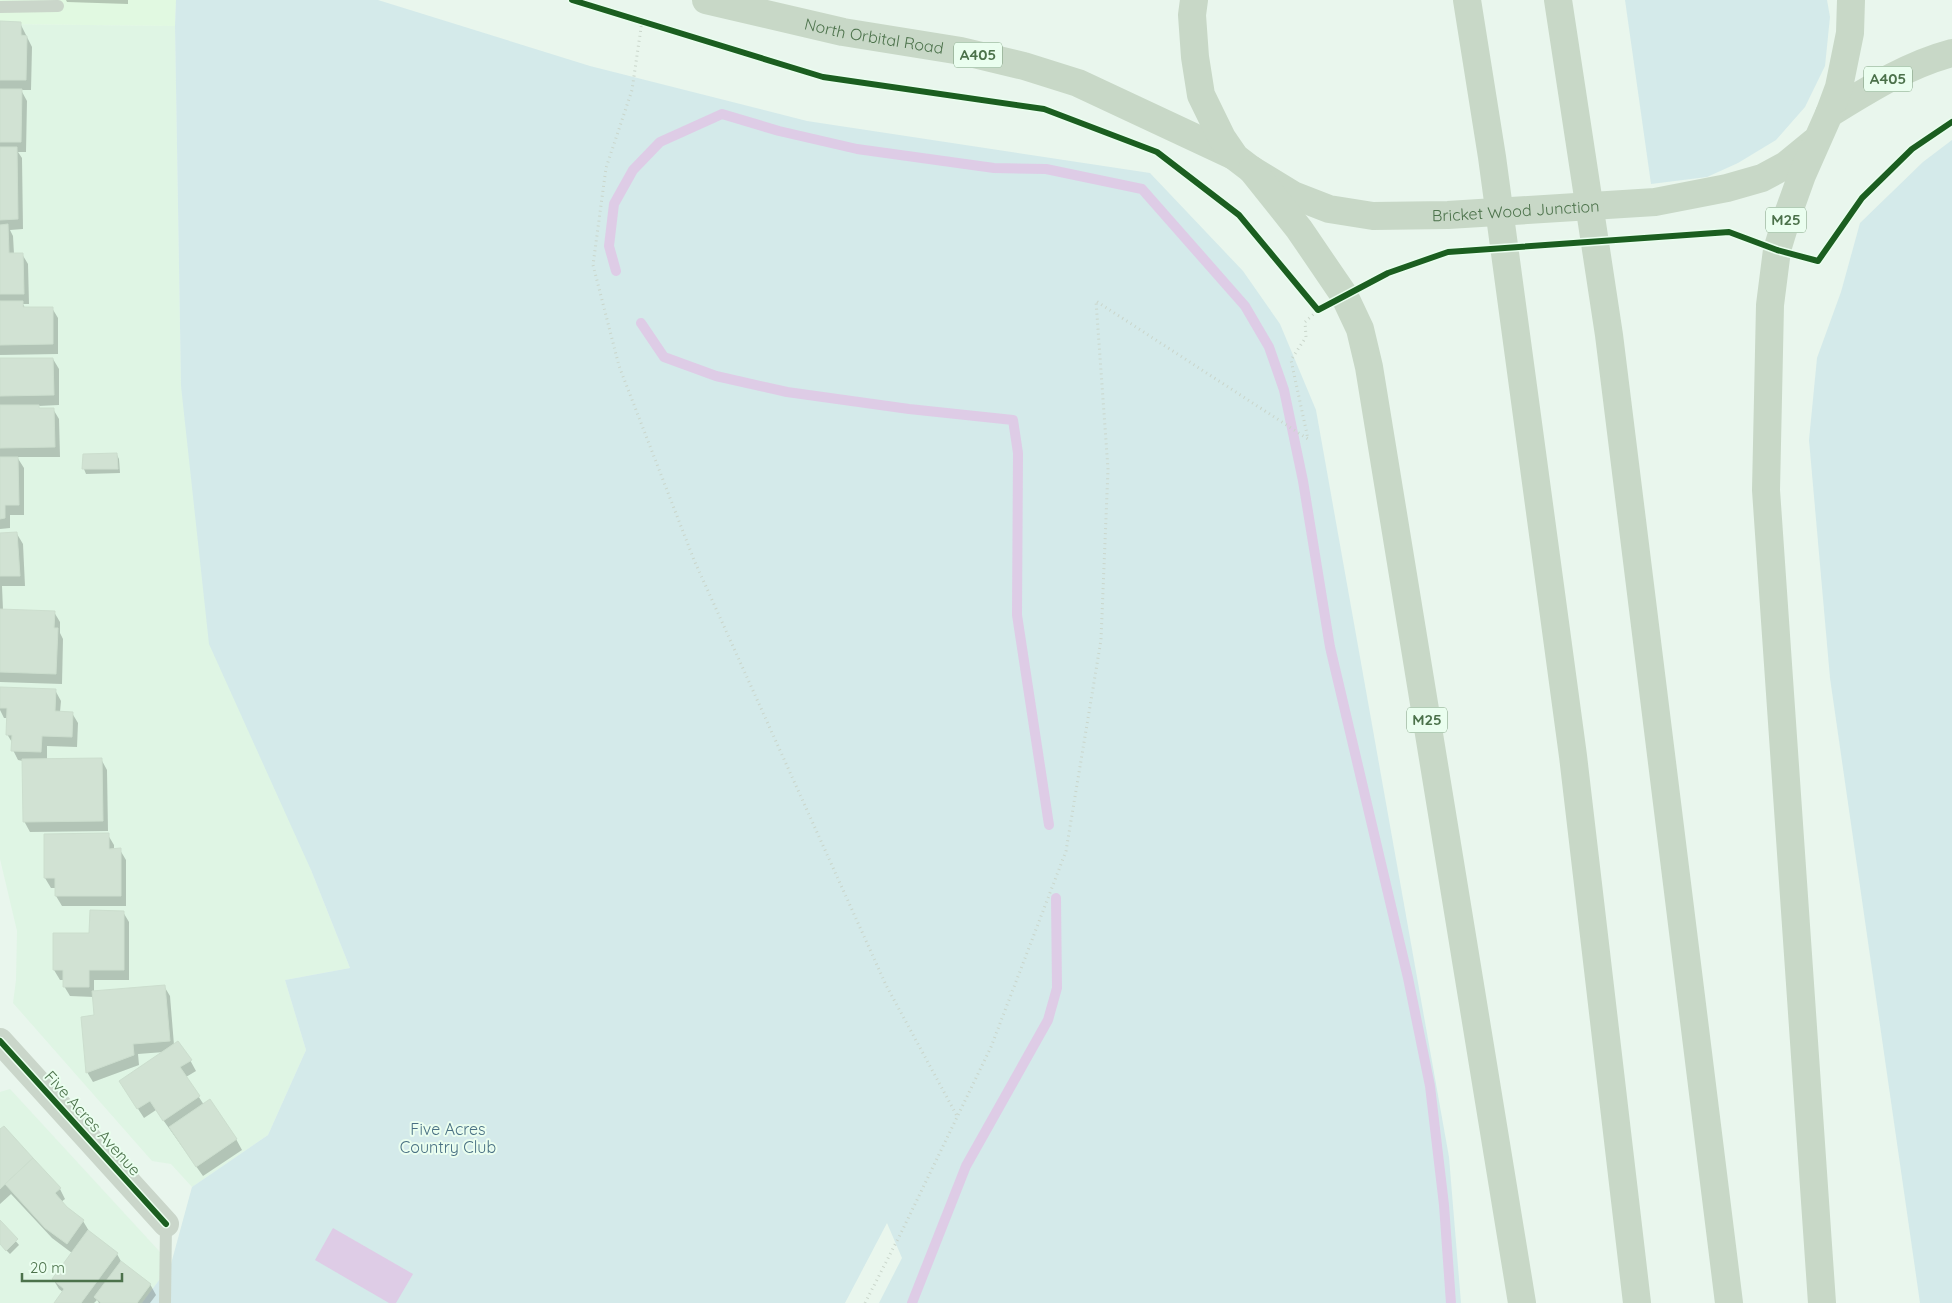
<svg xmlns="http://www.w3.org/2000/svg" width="1952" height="1303" font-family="Quicksand,sans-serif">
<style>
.residential{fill:#dff5e4}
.commercial{fill:#e1f9e1}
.green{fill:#d4eaea}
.water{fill:#decce6}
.shadow{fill:#0003}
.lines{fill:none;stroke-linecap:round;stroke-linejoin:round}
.stream{stroke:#decce6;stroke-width:10}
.building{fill:#d1e2d3;stroke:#ccdece}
.path{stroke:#cad6cb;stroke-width:3;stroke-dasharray:1 4;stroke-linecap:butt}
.lane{stroke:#cad6ca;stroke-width:12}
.street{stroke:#cad6ca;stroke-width:26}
.highway{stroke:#c8d8c7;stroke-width:28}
.cycleway-casing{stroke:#eafeef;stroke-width:9}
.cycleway{stroke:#1b5e20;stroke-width:6}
.labels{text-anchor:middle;stroke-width:4;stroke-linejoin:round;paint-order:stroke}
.shield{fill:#eafeef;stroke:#7b9c7c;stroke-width:1}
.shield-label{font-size:15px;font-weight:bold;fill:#4c724b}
.street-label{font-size:16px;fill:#4c724b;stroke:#eafeef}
.park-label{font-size:16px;fill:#497083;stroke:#eafeef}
</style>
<rect width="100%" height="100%" fill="#e9f6ed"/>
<!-- residential -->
<g class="residential">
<path d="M0,24L175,26L181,386L311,870L350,968L285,980L306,1050L268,1135L192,1187L171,1164L152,1161L13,1003L16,980L17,931L0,859Z"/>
<path d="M10,1089L171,1264L142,1303H0V1092Z"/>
</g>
<!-- commercial -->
<path class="commercial" d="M0,0H176L175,26L0,24Z"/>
<!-- green -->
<g class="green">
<path d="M176,0H378L590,66L807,121L1150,173L1243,271L1280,324L1316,410L1449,1157L1461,1303H879L902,1258L887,1223L845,1303H142L171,1264L192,1187L268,1135L306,1050L285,980L350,968L311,870L209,644L181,386L175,26Z"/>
<path d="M1625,0H1827L1830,17L1825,66L1805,107L1776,140L1738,163L1707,177L1651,184Z"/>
<path d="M1952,140V1303H1920L1830,678L1809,440L1817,358L1841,292L1860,223L1923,162Z"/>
</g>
<!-- water -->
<path class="water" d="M333,1228L413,1274L396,1303H389L315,1260Z"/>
<!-- shadow -->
<g class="shadow">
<path d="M66,0H128V4L67,2Z"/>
<path d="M0,22L20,23L32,47L31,90H21L27,101L26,152H18L22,158L23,229L10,230L13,236L14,254H22L28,264L29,304H23L25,308H52L58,318V354L0,355Z"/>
<path d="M0,359H53L59,369V405L38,406L40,409H53L59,419L60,457H17L24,468V515H10V528L0,529Z"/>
<path d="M84,455H117L119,459L120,473L86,474L84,469Z"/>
<path d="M0,534H17L23,544L25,586H2L3,610L54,612L60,622V633L63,639L62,684L0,682Z"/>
<path d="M0,688L55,690L61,701L60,712L72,713L78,723L77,747L47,746V760L101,759L107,770L108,831L30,832L24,821L23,761L18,760L13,750V744L7,734L8,718H4L0,710Z"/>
<path d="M108,835L114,845V850H120L126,860V906H62L56,896V888H51L45,878Z"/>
<path d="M123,912L129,922V980H94V992L164,986L170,996L174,1045L190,1060L196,1071L186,1077L204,1105L236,1139L242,1150L203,1176L156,1110L144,1118L127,1092L164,1052L138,1054L139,1065L93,1082L87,1072L96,1017L94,997L70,996L64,986V980H60L54,970L91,934Z"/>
<path d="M0,1131L60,1189L65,1199L61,1202L83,1221L89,1231L117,1254L122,1263L150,1284L156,1295L150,1303H99L97,1300L94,1303H55L63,1292L59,1289L53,1279L72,1253L52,1238L11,1194L0,1204Z"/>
<path d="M0,1222L19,1245L10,1254L0,1244Z"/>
</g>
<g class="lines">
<!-- stream -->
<g class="stream">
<path d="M616,271L609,246L614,204L633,170L660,142L722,114L779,131L857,149L994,168L1046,169L1142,189L1245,306L1269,347L1284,390L1303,481L1330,647L1408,978L1430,1086L1444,1205L1451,1303"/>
<path d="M641,323L664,357L716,376L787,392L909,409L1013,420L1018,453L1017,615L1049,825"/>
<path d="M912,1303L966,1166L1048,1020L1057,988L1056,898"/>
</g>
</g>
<!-- building -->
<g class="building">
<path d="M0,21L21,22V35L27,36L26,80H0Z"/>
<path d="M0,89H22L21,142H0Z"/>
<path d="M0,147H17L18,219L0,220Z"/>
<path d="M8,224L9,253H23L24,294H0V225Z"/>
<path d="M0,301H23V307H53V344L0,345Z"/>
<path d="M0,358H53L54,395L0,396Z"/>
<path d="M0,405H39V408H54L55,447L0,448Z"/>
<path d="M117,453L118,469H82L83,454Z"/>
<path d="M0,457H18L19,505H5V518L0,519Z"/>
<path d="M17,532L20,576H0V533Z"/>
<path d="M0,609L55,611L54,628H58L56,674L0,672Z"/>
<path d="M0,687L56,689L55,711L73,712L72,737L42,736L41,752L11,751L12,735H6L7,708H0Z"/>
<path d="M102,758L103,821L23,822L22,759Z"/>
<path d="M109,833V849L121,848V896H55V878H44V834Z"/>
<path d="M90,910L124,911V970H89V987H63V970H53V933H89Z"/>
<path d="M165,985L170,1041L133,1044L134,1055L86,1073L81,1017L94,1015L92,991Z"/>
<path d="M178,1041L192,1060L180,1067L200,1096L163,1121L150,1101L137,1109L119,1081Z"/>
<path d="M210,1099L237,1139L196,1167L169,1127Z"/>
<path d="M4,1126L33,1158L0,1189V1129Z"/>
<path d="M33,1158L61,1188L55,1193L67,1207L84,1220L67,1244L45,1228L5,1184Z"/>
<path d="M0,1220L18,1239L6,1251L0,1244Z"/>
<path d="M88,1230L118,1253L81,1303H54L64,1289L52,1279Z"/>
<path d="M121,1261L151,1284L137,1303H101L94,1297Z"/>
</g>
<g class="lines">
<!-- path -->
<g class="path">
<path d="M642,21L632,90L606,168L593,265L619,366L694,560L886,985L957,1116"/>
<path d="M865,1303L901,1233L991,1047L1066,851L1101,640L1108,469L1096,301L1308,439L1291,360L1306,337L1305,322L1318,310"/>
</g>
<!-- lane -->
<g class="lane">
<path d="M0,7L58,6"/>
<path d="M165,1303L166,1224"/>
</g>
<!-- street -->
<path class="street" d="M0,1041L166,1224"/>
<!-- highway -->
<g class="highway">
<path id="s1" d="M706,0L843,32L961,51L1024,66L1078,83L1234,156"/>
<path id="s2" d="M1194,0L1192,15L1195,57L1201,95L1222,138L1235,157L1252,170L1293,195L1329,209L1373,216L1448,215L1655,202L1727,188L1762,178L1786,165L1814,142"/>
<path d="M1467,0L1492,157L1573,756L1637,1303"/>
<path d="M1558,0L1609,335L1729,1303"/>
<path d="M1829,114C1868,90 1907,65 1952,53"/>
<path d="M1252,170L1299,229L1344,295L1360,329L1369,367L1522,1303"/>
<path d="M1822,1303L1766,490L1770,305L1777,250L1788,214L1802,175L1829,114L1839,87L1850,33L1851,0"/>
</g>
<!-- cycleway casing -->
<g class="cycleway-casing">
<g id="cycleway">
<path d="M572,0L823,77L1044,109L1157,152L1239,215L1318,310L1388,273L1448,252L1729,232L1777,250L1818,261L1862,198L1912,149L1952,122"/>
<path d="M0,1041L166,1224"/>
</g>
</g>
<!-- cycleway -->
<use href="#cycleway" class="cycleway"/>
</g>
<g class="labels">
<!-- shield labels -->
<g class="shield">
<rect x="954" y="42.5" width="48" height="25" rx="4"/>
<rect x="1864" y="66.5" width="48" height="25" rx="4"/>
<rect x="1766" y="207.5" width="40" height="25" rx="4"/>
<rect x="1407" y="707.5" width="40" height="25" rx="4"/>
</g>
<g class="shield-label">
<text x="978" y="60">A405</text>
<text x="1888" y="84">A405</text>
<text x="1786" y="225">M25</text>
<text x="1427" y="725">M25</text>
</g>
<!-- street labels -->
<g class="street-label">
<text dy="6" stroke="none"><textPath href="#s1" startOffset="172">North Orbital Road</textPath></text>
<text dy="6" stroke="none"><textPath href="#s2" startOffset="462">Bricket Wood Junction</textPath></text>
<text transform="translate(93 1123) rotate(48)" y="6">Five Acres Avenue</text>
</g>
<!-- park labels -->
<g class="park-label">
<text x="448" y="1135">Five Acres<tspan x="448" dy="18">Country Club</tspan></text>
</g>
</g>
<!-- scale -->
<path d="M22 1273v8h100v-8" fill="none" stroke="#4c724b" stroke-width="2.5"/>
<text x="30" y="1273" font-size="15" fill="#4c724b" stroke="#eafeef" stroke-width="4" paint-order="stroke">20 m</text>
</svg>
